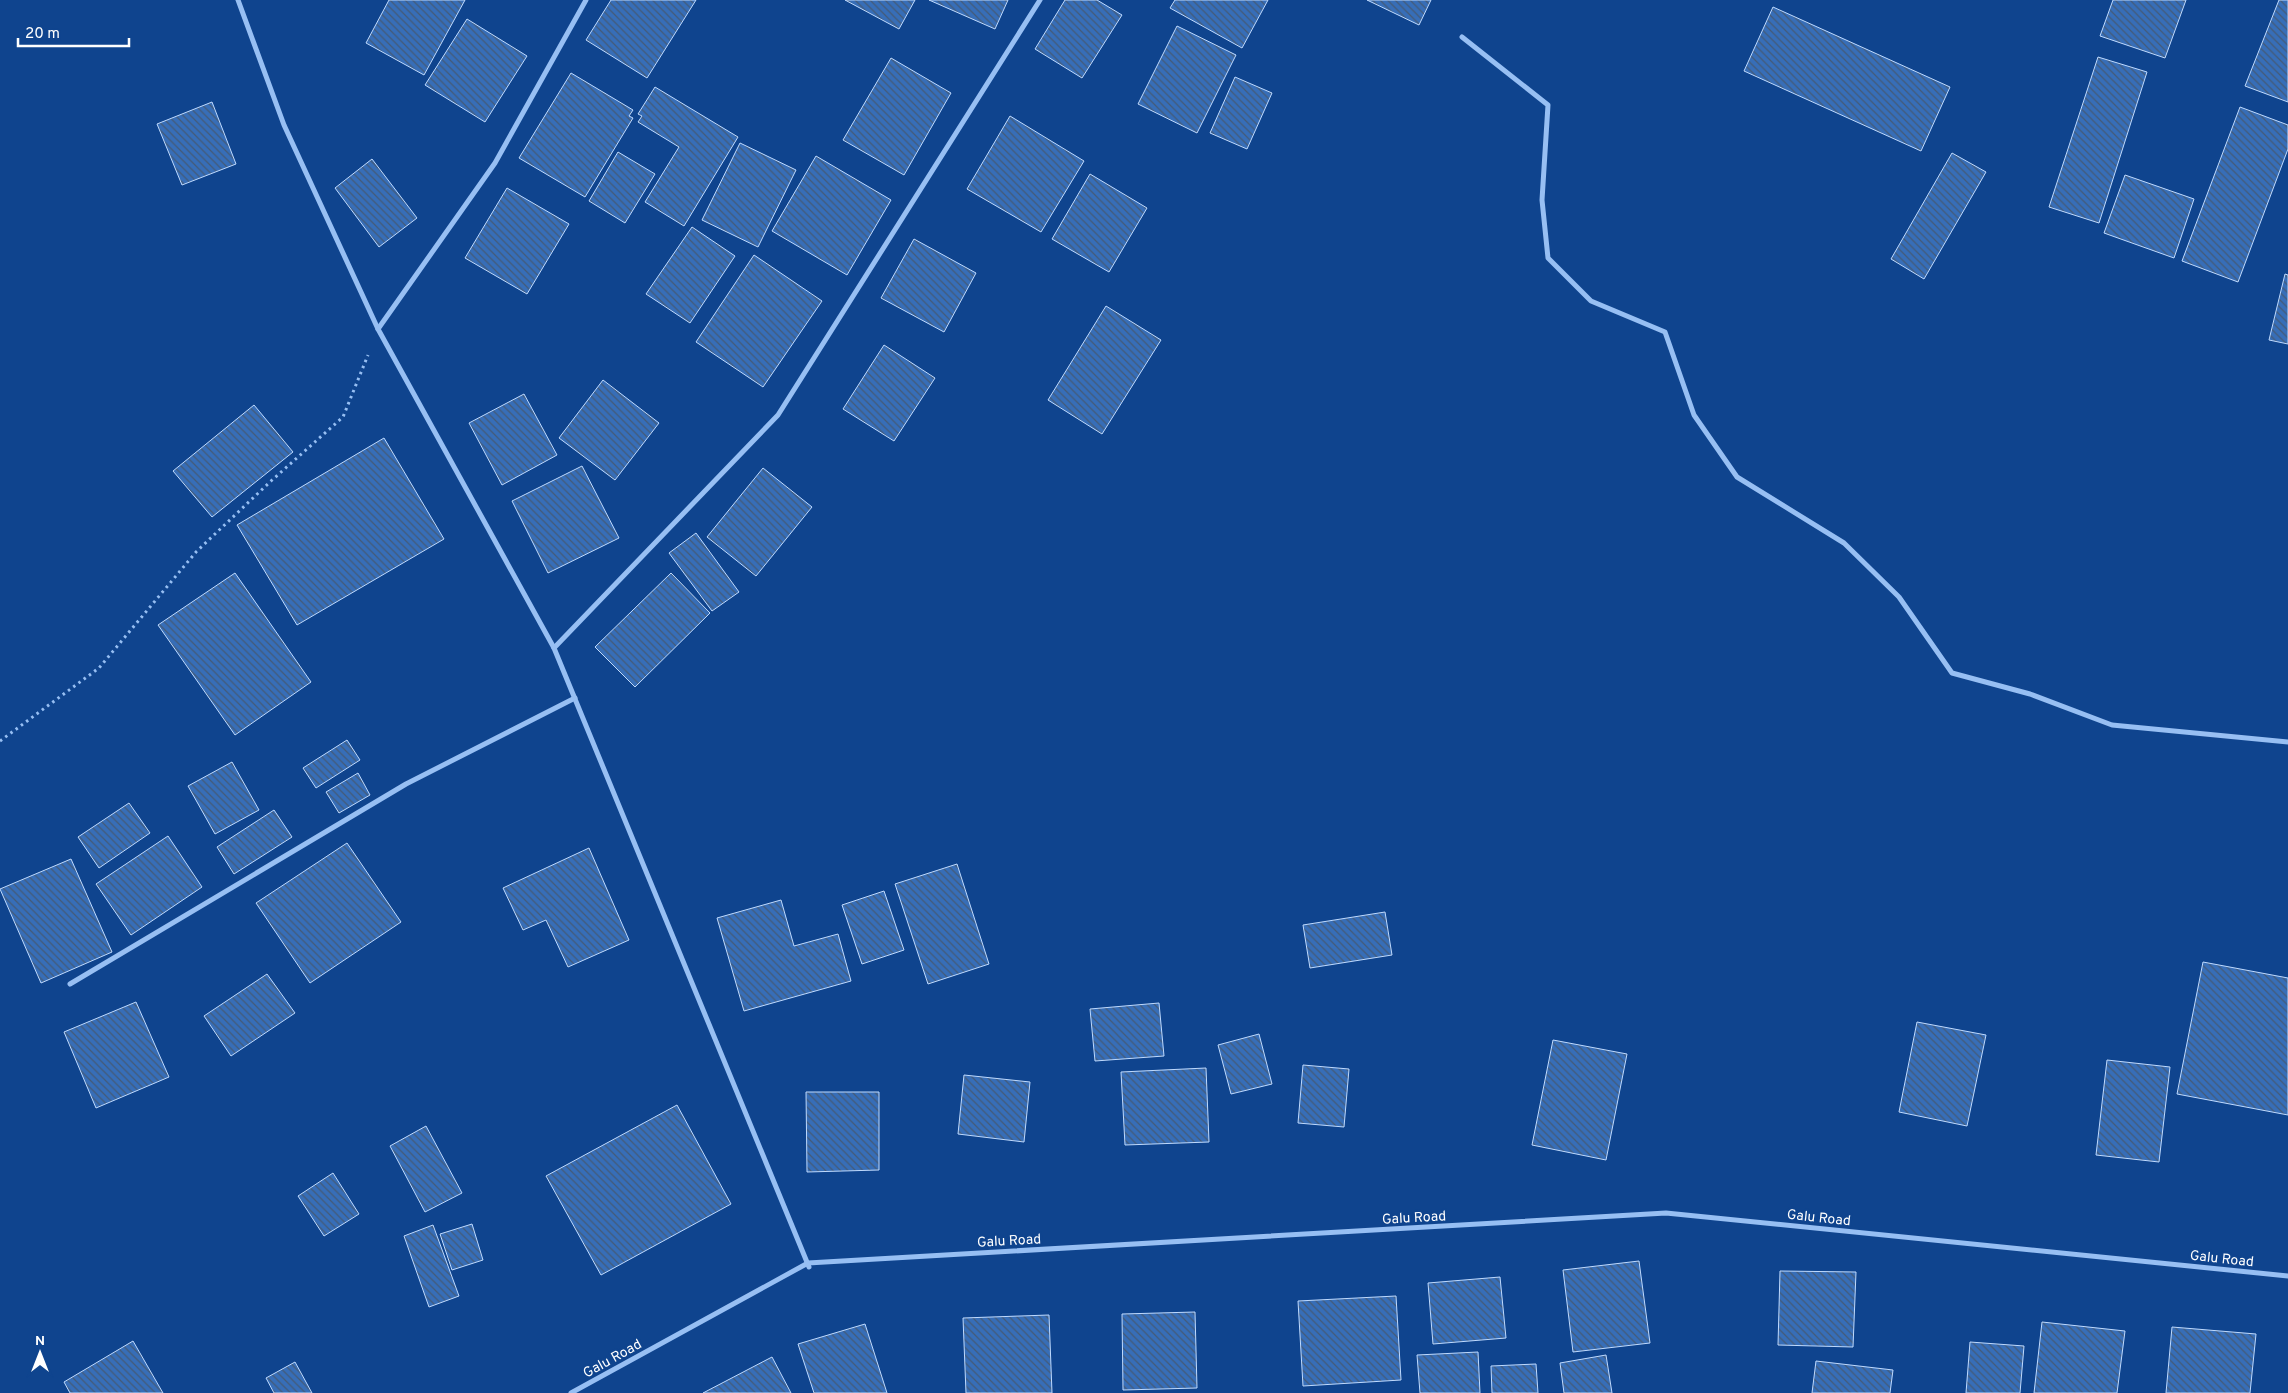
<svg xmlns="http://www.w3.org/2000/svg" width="2288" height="1393" font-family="Overpass,sans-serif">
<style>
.building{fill:url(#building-back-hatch);stroke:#bfdafe}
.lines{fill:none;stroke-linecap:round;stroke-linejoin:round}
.path{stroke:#97bff3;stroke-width:3;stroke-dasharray:2.5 4;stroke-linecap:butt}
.street{stroke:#97bff3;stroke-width:5}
.labels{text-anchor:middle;stroke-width:4.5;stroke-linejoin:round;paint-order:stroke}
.street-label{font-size:14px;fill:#fff;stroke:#0f448e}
</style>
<defs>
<pattern id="building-back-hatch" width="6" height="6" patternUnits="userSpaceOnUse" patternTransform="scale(1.25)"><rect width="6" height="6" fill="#376eb8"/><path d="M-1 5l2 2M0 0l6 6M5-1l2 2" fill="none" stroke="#445a77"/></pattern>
</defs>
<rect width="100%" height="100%" fill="#0f448e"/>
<!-- building -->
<g class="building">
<path d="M389,0H465L424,75L366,43Z"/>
<path d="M611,0H696L647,78L586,40Z"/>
<path d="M845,0H915L899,29Z"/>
<path d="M929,0H1008L995,29Z"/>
<path d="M1065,0H1097L1122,15L1082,78L1035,49Z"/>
<path d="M1175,0H1268L1242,48L1170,8Z"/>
<path d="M1367,0H1431L1419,25Z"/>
<path d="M2113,0H2186L2165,58L2100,36Z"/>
<path d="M2279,0H2288V102L2245,86Z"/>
<path d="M1773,7L1950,87L1921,151L1744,71Z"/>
<path d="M467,19L527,56L485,122L425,85Z"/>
<path d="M1177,26L1236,55L1197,133L1138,104Z"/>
<path d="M2098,57L2147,72L2099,223L2049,207Z"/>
<path d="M891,58L951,93L904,175L843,140Z"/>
<path d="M571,73L633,110L629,116L633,118L585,197L519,158Z"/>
<path d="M1235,77L1272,93L1247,149L1210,133Z"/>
<path d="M655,87L738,137L684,226L645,202L679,147L638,122L642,116L638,114Z"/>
<path d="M212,102L236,164L182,185L157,124Z"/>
<path d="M2240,107L2288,125V149L2238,282L2182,261Z"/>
<path d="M1010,116L1084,161L1041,232L967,189Z"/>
<path d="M740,143L796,170L758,247L702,220Z"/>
<path d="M618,152L655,174L625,223L589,201Z"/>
<path d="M1952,153L1986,172L1924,279L1891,259Z"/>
<path d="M816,156L891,200L847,275L772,231Z"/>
<path d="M372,159L417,218L379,247L335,188Z"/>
<path d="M1090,174L1147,208L1109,272L1052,239Z"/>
<path d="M2125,175L2194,199L2174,258L2104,233Z"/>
<path d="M507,188L569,224L527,294L465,258Z"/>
<path d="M692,227L735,256L690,323L646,294Z"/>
<path d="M914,239L976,273L944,332L881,298Z"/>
<path d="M754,255L822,301L763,387L696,342Z"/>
<path d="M2285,274L2288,275V344L2269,340Z"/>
<path d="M1106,306L1161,340L1102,434L1048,400Z"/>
<path d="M884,345L935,378L894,441L843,409Z"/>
<path d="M603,380L659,423L615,480L559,438Z"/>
<path d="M524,394L557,455L502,485L469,423Z"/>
<path d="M254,405L293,452L212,517L173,471Z"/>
<path d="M384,438L444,539L297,625L237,525Z"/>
<path d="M582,466L619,538L548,573L512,501Z"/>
<path d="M763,468L812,507L756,576L707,537Z"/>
<path d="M696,533L739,592L712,611L669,553Z"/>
<path d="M235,573L311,682L235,735L158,625Z"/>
<path d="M671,573L710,613L635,687L595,647Z"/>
<path d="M347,740L360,760L316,788L303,768Z"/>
<path d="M232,762L259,810L215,834L188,786Z"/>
<path d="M358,773L370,795L339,813L326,792Z"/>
<path d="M129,803L150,833L99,868L78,837Z"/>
<path d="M274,810L292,837L234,874L217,847Z"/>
<path d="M168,836L202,887L131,935L96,884Z"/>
<path d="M347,843L401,922L310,983L256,903Z"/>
<path d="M589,848L629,940L568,967L546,920L523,930L503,888Z"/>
<path d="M71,859L112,952L41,983L0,889Z"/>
<path d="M957,864L989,964L928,984L895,884Z"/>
<path d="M884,891L904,950L862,964L842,905Z"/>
<path d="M781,900L794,946L838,934L851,981L744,1011L717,918Z"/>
<path d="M1385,912L1392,955L1310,968L1303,925Z"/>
<path d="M2203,962L2288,978V1115L2177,1094Z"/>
<path d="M267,974L295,1013L231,1056L204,1016Z"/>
<path d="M136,1002L169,1077L96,1108L64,1032Z"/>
<path d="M1159,1003L1164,1056L1095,1061L1090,1009Z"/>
<path d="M1917,1022L1986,1035L1967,1126L1899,1112Z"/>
<path d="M1259,1034L1272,1084L1231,1094L1218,1045Z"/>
<path d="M1553,1040L1627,1054L1606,1160L1532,1145Z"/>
<path d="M2107,1060L2170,1067L2159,1162L2096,1155Z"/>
<path d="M1303,1065L1349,1069L1344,1127L1298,1123Z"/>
<path d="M1206,1068L1209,1142L1125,1145L1121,1072Z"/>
<path d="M964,1075L1030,1082L1024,1142L958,1134Z"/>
<path d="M806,1092H879V1170L807,1172Z"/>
<path d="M677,1105L731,1204L601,1275L546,1176Z"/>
<path d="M426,1126L462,1193L425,1212L390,1146Z"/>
<path d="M333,1173L359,1214L324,1236L298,1196Z"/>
<path d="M472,1224L483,1260L452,1270L440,1234Z"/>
<path d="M433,1225L459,1296L429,1307L404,1236Z"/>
<path d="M1639,1261L1650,1343L1573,1352L1563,1270Z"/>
<path d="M1780,1271L1856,1272L1853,1347L1778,1345Z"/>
<path d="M1500,1277L1506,1338L1433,1344L1428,1283Z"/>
<path d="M1396,1296L1401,1380L1303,1386L1298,1301Z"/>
<path d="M1195,1312L1197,1388L1123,1390L1122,1314Z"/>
<path d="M1049,1315L1052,1393H966L963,1318Z"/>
<path d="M2042,1322L2125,1331L2117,1393H2034Z"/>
<path d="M865,1324L887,1393H814L798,1344Z"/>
<path d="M2172,1327L2256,1334L2250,1393H2166Z"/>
<path d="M133,1341L163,1393H70L64,1382Z"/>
<path d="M1970,1342L2024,1346L2020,1393H1966Z"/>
<path d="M1478,1352L1480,1393H1420L1417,1355Z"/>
<path d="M1606,1355L1612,1393H1564L1560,1363Z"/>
<path d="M772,1357L791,1393H703Z"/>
<path d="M1816,1361L1893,1370L1890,1393H1812Z"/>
<path d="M295,1362L312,1393H274L266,1378Z"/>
<path d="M1536,1364L1538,1393H1492L1491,1366Z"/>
</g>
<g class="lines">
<!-- path -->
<path class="path" d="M0,741L99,668L196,552L271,481L343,417L368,355"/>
<!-- street -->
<g class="street">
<path d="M238,0L284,125L378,329L554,648L809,1267"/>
<path d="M1462,37L1548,105L1542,200L1548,258L1591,301L1665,332L1694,415L1737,477L1844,543L1899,597L1952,673L2030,694L2112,725L2288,742"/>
<path d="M378,329L495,163L586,0"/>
<path d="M554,648L778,415L1040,0"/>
<path d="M70,984L406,784L575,698"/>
<path d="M571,1393L808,1263L1666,1213L2288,1276"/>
</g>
</g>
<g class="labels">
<!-- street labels -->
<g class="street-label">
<text transform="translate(1414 1217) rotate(-3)" y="5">Galu Road</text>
<text transform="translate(1819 1217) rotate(6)" y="5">Galu Road</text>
<text transform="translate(1009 1240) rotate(-3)" y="5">Galu Road</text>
<text transform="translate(2222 1258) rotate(6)" y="5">Galu Road</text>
<text transform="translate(612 1358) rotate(-29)" y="5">Galu Road</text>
</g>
</g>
<!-- north arrow -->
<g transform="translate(40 1353)" stroke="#0f448e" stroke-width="4" paint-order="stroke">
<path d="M0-4L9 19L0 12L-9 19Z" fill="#ffffff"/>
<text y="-8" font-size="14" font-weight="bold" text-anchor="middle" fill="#ffffff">N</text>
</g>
<!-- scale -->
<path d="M18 38v8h111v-8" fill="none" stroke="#ffffff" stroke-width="2.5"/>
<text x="25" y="38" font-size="15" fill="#ffffff" stroke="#0f448e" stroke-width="4" paint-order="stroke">20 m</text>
</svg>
